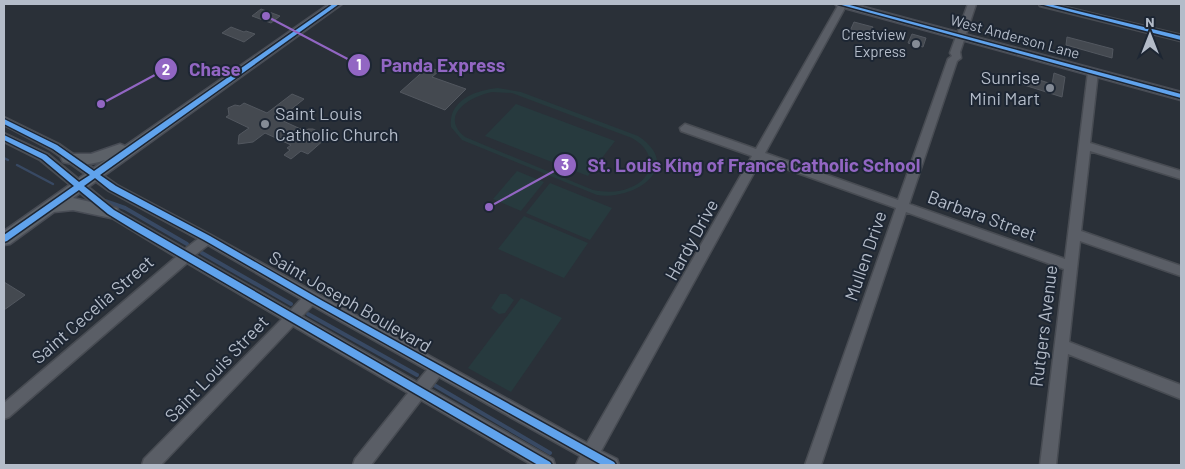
<svg xmlns="http://www.w3.org/2000/svg" width="1185" height="469" font-family="Barlow,sans-serif">
<style>
.green{fill:#273a3e;fill-rule:evenodd}
.lines{fill:none;stroke-linecap:round;stroke-linejoin:round}
.stream-far1{stroke:#384963;stroke-width:2.5}
.stream{stroke:#384963;stroke-width:4}
.building{fill:#444950;stroke:#52575f}
.minor-casing{stroke:#484c53;stroke-width:3}
.major-casing{stroke:#484c55;stroke-width:3}
.minor{fill:#5a5e66;fill-rule:evenodd}
.major{fill:#5c6168;fill-rule:evenodd}
.cycleway-casing{stroke:#1d2633;stroke-width:3}
.cycleway{fill:#60a3ed;fill-rule:evenodd}
.poi-dot{fill:#848b96;stroke:#1d2633;stroke-width:2}
.labels{text-anchor:middle;stroke-width:4;stroke-linejoin:round;paint-order:stroke}
.far-poi-label{font-size:15px;fill:#b4bcc9;stroke:#1d2633;text-anchor:end}
.far-street-label{font-size:15px;fill:#b4bcc9;stroke:#1d2633}
.poi-label{font-size:18px;fill:#b4bcc9;stroke:#1d2633;text-anchor:end}
.street-label{font-size:18px;fill:#b4bcc9;stroke:#1d2633}
.leader{fill:none;stroke:#9266c3;stroke-width:2}
.callout-dot{fill:#9266c3;stroke:#1d2633;stroke-width:2}
.mark-label{font-size:15px;text-anchor:middle;font-weight:bold;fill:#fff}
.callout-label{font-size:19px;text-anchor:middle;font-weight:bold;fill:#9266c3;stroke:#1d2633;stroke-width:4;stroke-linejoin:round;paint-order:stroke}
</style>
<rect width="100%" height="100%" fill="#2a3038"/>
<!-- green -->
<g class="green">
<path d="M498,88L521,92L638,136C685,167 635,201 597,195L462,140L451,127C448,100 476,90 498,88ZM492,92L512,93L632,138C657,152 656,178 629,188C618,193 605,192 593,190L465,137C438,115 471,96 492,92Z"/>
<path d="M516,104L615,141L588,176L485,136Z"/>
<path d="M517,171L544,182L521,211L493,199Z"/>
<path d="M550,183L612,208L590,240L526,213Z"/>
<path d="M524,216L588,243L564,278L498,249Z"/>
<path d="M500,294H506L514,300L505,313L499,314L491,308Z"/>
<path d="M521,298L562,318L511,392L468,368Z"/>
</g>
<g class="lines">
<!-- stream-far1 -->
<g class="stream-far1">
<path d="M4,158L8,160"/>
<path d="M17,165L53,184"/>
</g>
<!-- stream -->
<g class="stream">
<path d="M105,201L125,208L187,244"/>
<path d="M202,253L291,304"/>
<path d="M308,314L417,375"/>
<path d="M434,385L550,453"/>
</g>
</g>
<!-- building -->
<g class="building">
<path d="M261,9L280,16L271,23L252,16Z"/>
<path d="M854,22L873,27L869,36L850,31Z"/>
<path d="M231,27L244,32L246,31L255,34L244,42L222,33Z"/>
<path d="M912,34L926,38L923,47L908,43Z"/>
<path d="M1067,37L1113,49L1112,58L1066,45Z"/>
<path d="M428,67L439,71L432,77L466,89L445,110L400,92Z"/>
<path d="M1054,73L1065,77L1062,97L1021,84L1023,75L1052,84Z"/>
<path d="M292,94L304,99L289,111L292,112L281,120L305,131L308,129H313L323,134L320,137L325,139L308,154L301,151L291,159L284,155L290,150L287,148L291,145L265,133L253,142L238,144L239,135L249,128L226,117L229,115L228,108L235,105L240,106L244,103L267,113Z"/>
<path d="M4,282L25,295L4,310Z"/>
</g>
<g class="lines">
<!-- minor casing -->
<g class="minor-casing">
<g id="minor">
<path d="M839,4H847L765,153L898,200L948,59L952,56L950,53L968,4H976L960,52L961,58L957,61L909,204L1065,259L1088,72L1089,70H1097L1098,72L1090,143L1181,171V179L1090,151L1081,231L1181,266V276L1080,241L1069,342L1181,385V399L1068,354L1056,465H1040L1064,269L906,212L821,465H805L896,208L761,160L601,451L617,459L619,465H576L580,456L439,377L430,389L553,459L555,465H532L421,400L371,465H353L355,459L408,393L293,326L161,465H142L144,459L282,319L187,263L9,417L4,419V403L176,257L107,215L40,160L4,142V133L48,154L115,209L185,249L198,239L109,191L51,150L4,125V117L59,144L117,185L211,235L587,443L752,156L681,131L680,128L685,124L756,149ZM208,245L301,299L291,310L195,255ZM312,306H313L427,370L417,382L302,316Z"/>
<path d="M1039,4H1053L1181,35V41L1040,6Z"/>
</g>
</g>
<!-- major casing -->
<g class="major-casing">
<g id="major">
<path d="M329,4H342L73,198L117,208L119,212L117,216L111,218L73,210L54,212L10,244L4,245V231L105,160C92,165 77,166 63,162L61,158L63,154H91L120,144L125,146Z"/>
<path d="M835,4H853L1181,92V100L837,6Z"/>
</g>
</g>
<!-- minor -->
<use href="#minor" class="minor"/>
<!-- major -->
<use href="#major" class="major"/>
<!-- cycleway casing -->
<g class="cycleway-casing">
<g id="cycleway">
<path d="M333,4H339L100,175L116,186L210,236L321,300L614,462L616,465H602L315,304L204,240L110,190L95,178L84,186L114,210L550,462L552,465H538L134,230L108,214L79,190L7,241L4,242V235L74,186L42,159L4,140V135L46,155L79,182L90,175L53,149L4,124V119L57,145L94,171Z"/>
<path d="M838,4H846L1181,94V98Z"/>
<path d="M1040,4H1049L1181,36V40Z"/>
</g>
</g>
<!-- cycleway -->
<use href="#cycleway" class="cycleway"/>
</g>
<!-- markers -->
<g class="poi-dot">
<circle cx="916" cy="44" r="5"/>
<circle cx="1050" cy="88" r="5"/>
<circle cx="265" cy="124" r="5"/>
</g>
<g class="labels">
<!-- far-poi labels -->
<g class="far-poi-label">
<text x="906" y="40">Crestview<tspan x="906" dy="17">Express</tspan></text>
</g>
<!-- far-street labels -->
<g class="far-street-label">
<text transform="translate(1015 37) rotate(15)" y="5">West Anderson Lane</text>
</g>
<!-- poi labels -->
<g class="poi-label">
<text x="1040" y="84">Sunrise<tspan x="1040" dy="21">Mini Mart</tspan></text>
<text x="275" y="120" text-anchor="start">Saint Louis<tspan x="275" dy="21">Catholic Church</tspan></text>
</g>
<!-- street labels -->
<g class="street-label">
<text transform="translate(982 216) rotate(20)" y="6">Barbara Street</text>
<text transform="translate(692 240) rotate(-61)" y="6">Hardy Drive</text>
<text transform="translate(866 256) rotate(-71)" y="6">Mullen Drive</text>
<text transform="translate(350 302) rotate(30)" y="6">Saint Joseph Boulevard</text>
<text transform="translate(93 310) rotate(-41)" y="6">Saint Cecelia Street</text>
<text transform="translate(1044 326) rotate(-83)" y="6">Rutgers Avenue</text>
<text transform="translate(217 369) rotate(-46)" y="6">Saint Louis Street</text>
</g>
</g>
<!-- callouts -->
<path class="leader" d="M266 16L359 65M101 104L166 69M489 207L565 165"/>
<g class="callout-dot">
<circle cx="266" cy="16" r="5"/>
<circle cx="101" cy="104" r="5"/>
<circle cx="489" cy="207" r="5"/>
<circle cx="359" cy="65" r="12"/>
<circle cx="166" cy="69" r="12"/>
<circle cx="565" cy="165" r="12"/>
</g>
<g class="mark-label">
<text x="359" y="70">1</text>
<text x="166" y="75">2</text>
<text x="565" y="170">3</text>
</g>
<g class="callout-label">
<text x="443" y="72">Panda Express</text>
<text x="215" y="76">Chase</text>
<text x="754" y="172">St. Louis King of France Catholic School</text>
</g>
<!-- border -->
<rect width="1185" height="469" fill="none" stroke="#b4bcc9" stroke-width="10"/>
<!-- north arrow -->
<g transform="translate(1150 35)" stroke="#1d2633" stroke-width="4" paint-order="stroke">
<path d="M0-4L9 19L0 12L-9 19Z" fill="#b4bcc9"/>
<text y="-8" font-size="14" font-weight="bold" text-anchor="middle" fill="#b4bcc9">N</text>
</g>
</svg>
